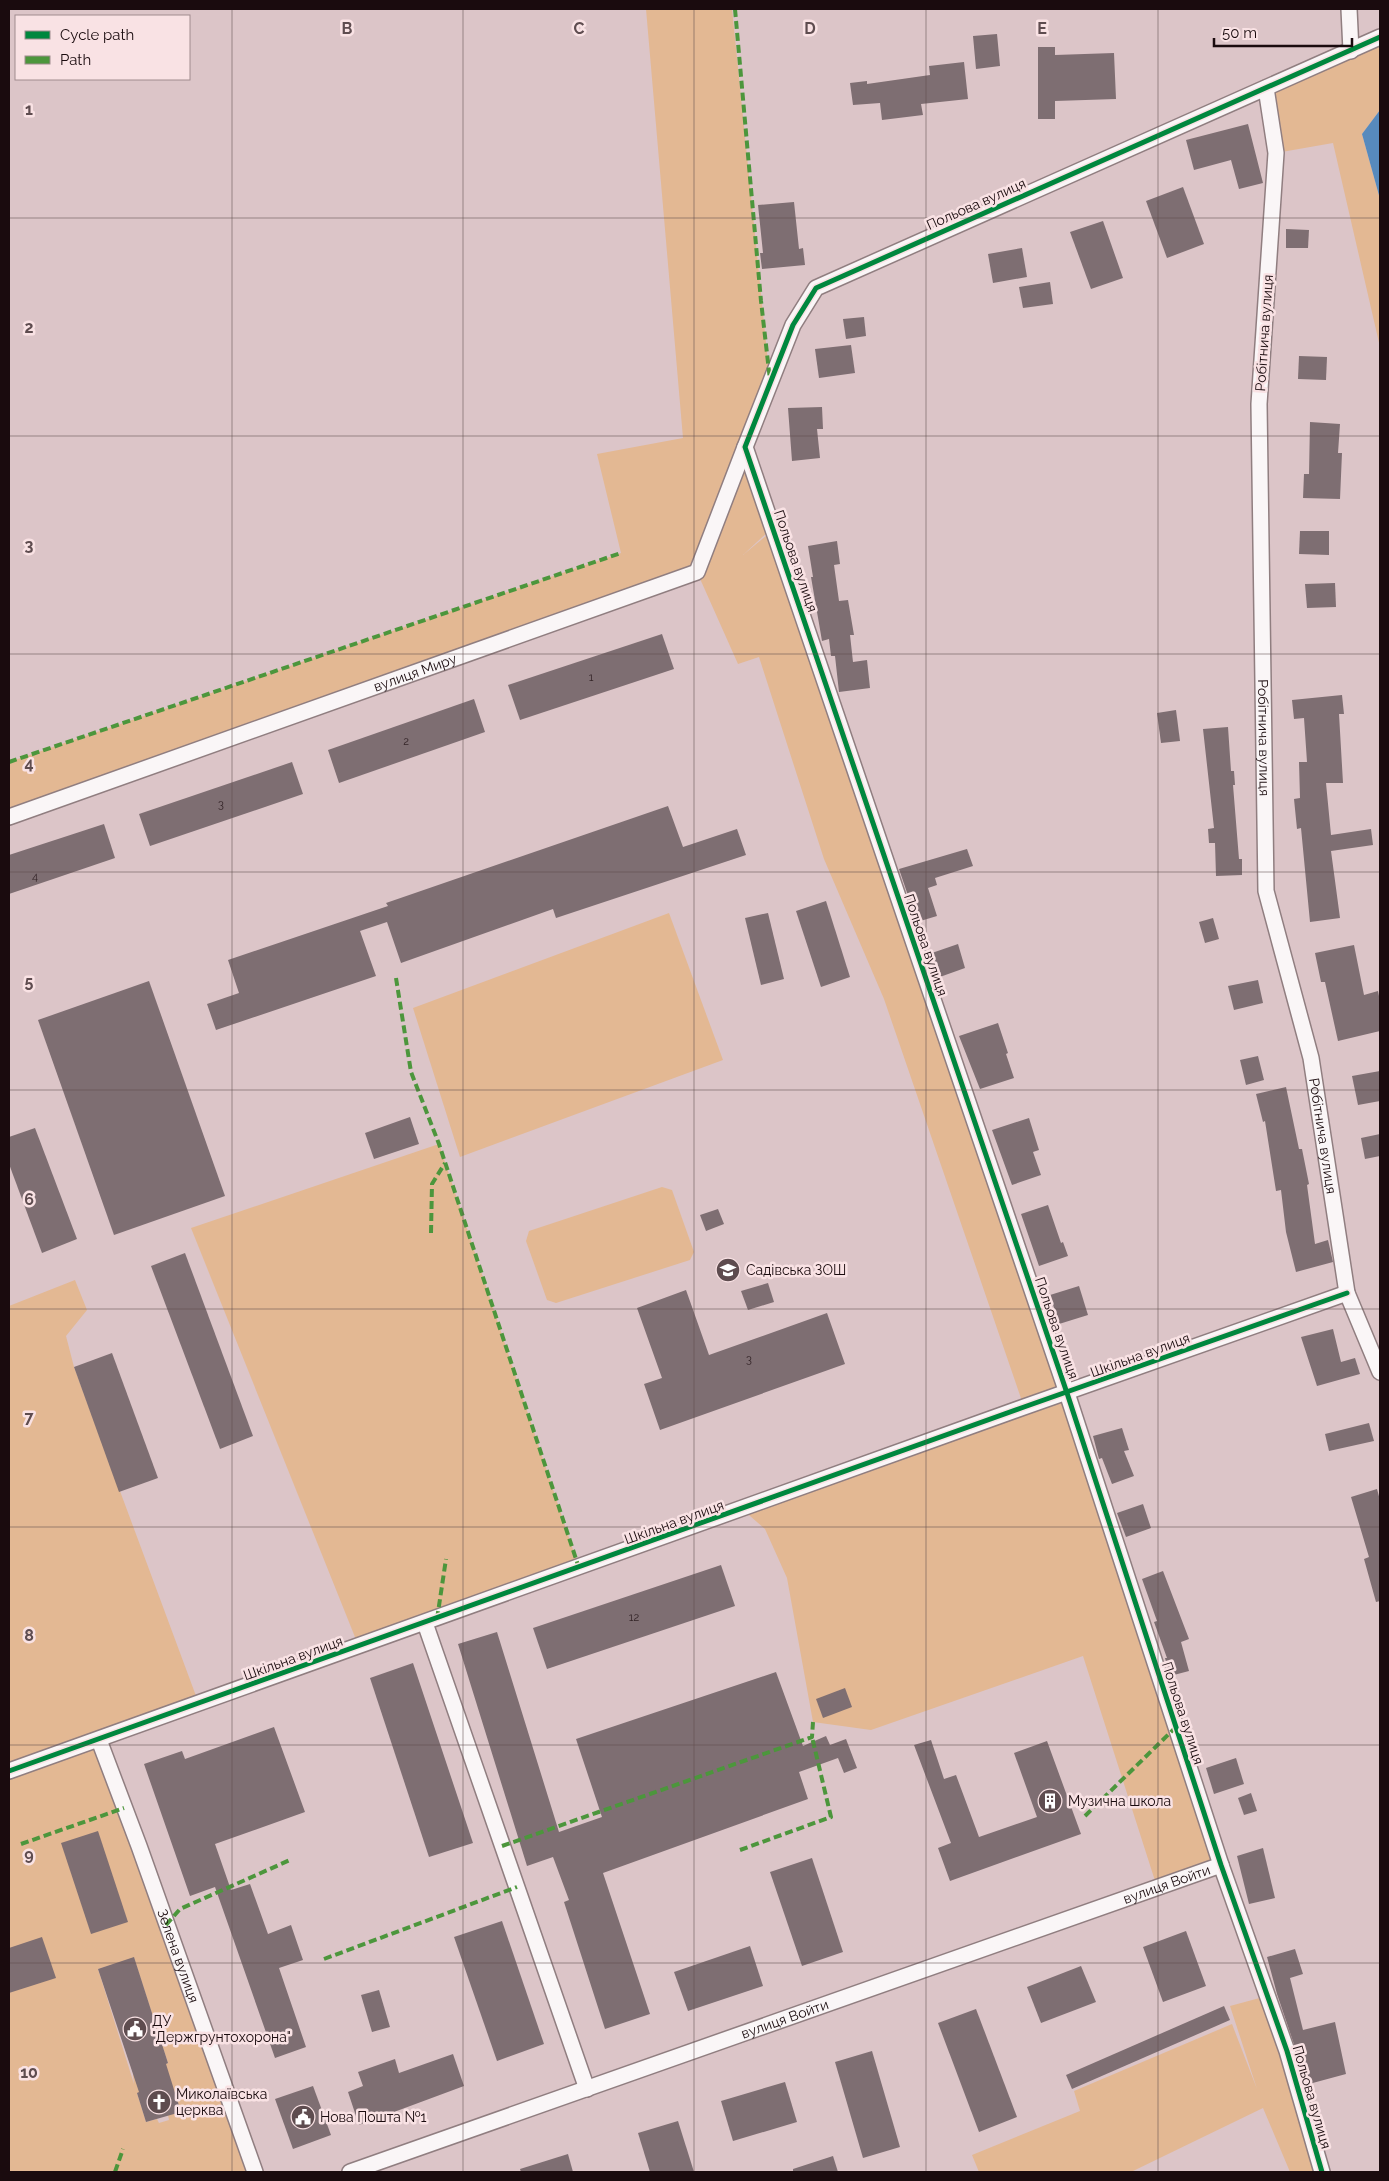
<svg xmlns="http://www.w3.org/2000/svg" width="1389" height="2181" font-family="Raleway,sans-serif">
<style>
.green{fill:#e3b893;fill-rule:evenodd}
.water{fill:#578abd}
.building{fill:#7e6e72}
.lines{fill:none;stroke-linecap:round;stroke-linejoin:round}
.street-casing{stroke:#907e80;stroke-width:18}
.street{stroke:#faf6f7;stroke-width:15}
.quiet{stroke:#4c963c;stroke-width:4;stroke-dasharray:8 4;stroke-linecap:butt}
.cycleway-casing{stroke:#f9e2e4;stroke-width:8}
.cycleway{stroke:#00873e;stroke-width:5}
.grid{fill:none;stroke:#5e4c4f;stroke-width:1;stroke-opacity:0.55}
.labels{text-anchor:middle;stroke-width:5;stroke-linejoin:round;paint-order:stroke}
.number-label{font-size:11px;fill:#332427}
.street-label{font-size:14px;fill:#1a0b0e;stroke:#f9e2e4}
.poi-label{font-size:14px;fill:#1a0b0e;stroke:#f9e2e4;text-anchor:start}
.grid-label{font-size:16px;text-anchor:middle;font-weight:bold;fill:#5e4c4f;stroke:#f9e2e4;stroke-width:5;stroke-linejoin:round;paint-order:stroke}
</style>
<rect width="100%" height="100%" fill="#dcc5c8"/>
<!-- green -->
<g class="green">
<path d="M646,9H732L770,382L745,447L770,530L743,555L773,530L1221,1865L1157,1887L1083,1656L871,1730L813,1722L787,1578L765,1529L742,1509L1024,1407L884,999L824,859L759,657L738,664L697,572L9,817V762L621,553L597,454L683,438Z"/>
<path d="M1380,37V110L1362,134L1380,199V347L1333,143L1276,153L1266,88Z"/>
<path d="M669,913L723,1060L460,1157L413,1008Z"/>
<path d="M439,1144L579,1568L359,1647L191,1228Z"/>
<path d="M662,1187L672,1190L694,1252L690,1260L556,1303L547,1300L526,1241L529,1231Z"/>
<path d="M75,1280L87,1310L66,1336L74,1367L199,1704L9,1769V1306Z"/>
<path d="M99,1740L255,2172H9V1771ZM134,1958L168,2063L133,2075L134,2084L98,1969ZM137,2093L168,2115L169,2120L159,2123L157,2119L146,2122Z"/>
<path d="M1267,1996L1322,2172H1290L1263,2108L1131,2172H979L972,2155L1080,2111L1074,2091L1232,2024L1257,2089L1230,2006Z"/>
</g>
<!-- water -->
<path class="water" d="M1380,110V199L1362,134Z"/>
<!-- building -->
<g class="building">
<path d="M997,34L1000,66L976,69L973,36Z"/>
<path d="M1038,47H1055V55L1114,53L1116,99L1055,101V119H1038Z"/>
<path d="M964,62L968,99L921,104L923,115L882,120L880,103L853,105L850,83L867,81V84L930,75L929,66Z"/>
<path d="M1248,124L1263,183L1239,189L1231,160L1194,170L1186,140Z"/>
<path d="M1183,187L1204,244L1167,258L1146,201Z"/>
<path d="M794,202L799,249L803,248L805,265L762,269L760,253H763L758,205Z"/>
<path d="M1103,221L1123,278L1091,289L1070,232Z"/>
<path d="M1286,229L1309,230L1308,248H1286Z"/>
<path d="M1022,248L1027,277L993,283L988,254Z"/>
<path d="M1050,282L1053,304L1023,308L1019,287Z"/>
<path d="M864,317L866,336L846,339L843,319Z"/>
<path d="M851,345L855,373L819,378L815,349Z"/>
<path d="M1299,356L1327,357L1326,380L1298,379Z"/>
<path d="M822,407L823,429H817L820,458L792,461L788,408Z"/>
<path d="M1310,422L1340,424L1338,453H1342L1340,499L1303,498L1304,474H1309Z"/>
<path d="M1300,531H1329V555L1299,554Z"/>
<path d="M837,541L840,564L834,565L839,601L848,600L854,635H850L853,662L867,660L870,688L839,692L835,656H831L829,639L822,641L811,577H813L808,546Z"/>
<path d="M1335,583L1336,607L1307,608L1305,584Z"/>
<path d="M662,634L674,669L520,720L508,685Z"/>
<path d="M1342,695L1344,714H1339L1343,783H1326L1331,835L1371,829L1373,845L1331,851L1340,918L1310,922L1301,828L1297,829L1294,799L1300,798L1299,762H1307L1304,718L1294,719L1292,700Z"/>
<path d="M474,699L485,732L339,783L328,750Z"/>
<path d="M1176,710L1180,741L1161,743L1157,713Z"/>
<path d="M1228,727L1231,771H1234L1235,785H1233L1239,859H1242V875L1216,876L1215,843H1209L1208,829L1214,828L1203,729Z"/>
<path d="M292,762L303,794L150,846L139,814Z"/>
<path d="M668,806L683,847L737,829L746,855L556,918L553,909L401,963L387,922L360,931L376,976L216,1030L207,1004L239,993L228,960L388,906L386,903Z"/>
<path d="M104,824L115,858L9,894V855Z"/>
<path d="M967,849L973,866L935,878L937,885L928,888L937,916L917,922L899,869Z"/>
<path d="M826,901L850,977L821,987L796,911Z"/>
<path d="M768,913L784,979L761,985L745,918Z"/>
<path d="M1213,918L1219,939L1205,943L1199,922Z"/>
<path d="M958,944L965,968L937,978L929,954Z"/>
<path d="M1354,945L1364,995L1378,991L1380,1001V1031L1338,1041L1325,982H1321L1315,953Z"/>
<path d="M1258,980L1263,1003L1234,1010L1228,986Z"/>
<path d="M149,981L225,1196L114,1235L38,1020Z"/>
<path d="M998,1023L1008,1053L1006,1054L1014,1078L980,1089L959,1036Z"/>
<path d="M1258,1056L1264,1080L1246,1085L1240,1060Z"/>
<path d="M1380,1071V1101L1358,1105L1352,1076Z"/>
<path d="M1286,1087L1299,1149H1302L1309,1184L1307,1185L1315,1244L1328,1240L1333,1262L1296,1272L1286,1232L1281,1190L1276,1191L1265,1121L1263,1122L1256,1094Z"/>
<path d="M410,1117L419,1144L374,1159L365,1133Z"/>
<path d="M1029,1118L1039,1150L1033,1152L1041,1175L1012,1185L992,1130Z"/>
<path d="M35,1128L77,1239L42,1253L9,1164V1137Z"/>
<path d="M1380,1134V1156L1365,1159L1361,1138Z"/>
<path d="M1048,1205L1061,1243L1063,1242L1068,1256L1039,1266L1021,1214Z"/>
<path d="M718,1209L724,1224L706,1231L700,1215Z"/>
<path d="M185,1253L253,1436L220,1449L151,1266Z"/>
<path d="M768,1283L774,1302L748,1310L741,1291Z"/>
<path d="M1079,1286L1088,1315L1059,1324L1050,1295Z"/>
<path d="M686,1290L709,1355L827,1313L845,1364L660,1430L644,1384L662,1378L637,1308Z"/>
<path d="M1333,1329L1341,1362L1355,1358L1360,1374L1317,1386L1301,1337Z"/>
<path d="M112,1353L158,1478L119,1492L74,1367Z"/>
<path d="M1369,1423L1374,1441L1329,1451L1325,1434Z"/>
<path d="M1122,1428L1129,1450L1124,1451L1134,1476L1112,1484L1102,1458L1099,1459L1093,1436Z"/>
<path d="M1377,1489L1380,1500V1601L1376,1602L1364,1559L1369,1557L1351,1497Z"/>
<path d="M1143,1504L1151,1528L1126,1537L1117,1513Z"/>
<path d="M721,1565L735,1606L547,1669L533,1628Z"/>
<path d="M1163,1571L1189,1639L1181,1642L1189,1671L1170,1676L1165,1658H1167L1154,1622L1157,1621L1142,1579Z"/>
<path d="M497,1632L559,1832L602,1817L576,1739L776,1672L803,1746L826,1736L830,1745L846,1739L857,1768L844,1773L838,1758L799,1772L808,1799L603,1873L650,2014L605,2029L564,1902L569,1900L553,1857L527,1866L458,1644Z"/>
<path d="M413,1663L473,1843L429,1857L370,1678Z"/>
<path d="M845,1688L852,1707L823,1718L816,1699Z"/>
<path d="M274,1727L305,1812L215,1844L231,1890L250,1884L268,1934L291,1925L303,1960L279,1968L306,2047L275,2058L215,1887L190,1896L144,1764L182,1751L185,1759Z"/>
<path d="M931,1740L944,1779L956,1775L979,1837L1037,1817L1014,1753L1047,1741L1081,1834L950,1881L938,1848L951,1843L914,1745Z"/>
<path d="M1236,1758L1244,1784L1214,1794L1206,1768Z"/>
<path d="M1251,1793L1257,1811L1244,1815L1238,1798Z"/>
<path d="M98,1831L128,1922L91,1934L61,1843Z"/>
<path d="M1263,1848L1275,1898L1249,1904L1237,1856Z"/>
<path d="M812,1858L843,1952L802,1966L770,1872Z"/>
<path d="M502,1921L544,2044L497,2061L454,1937Z"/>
<path d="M1186,1931L1206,1986L1163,2002L1143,1947Z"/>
<path d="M42,1937L56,1978L9,1993V1948Z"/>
<path d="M750,1946L763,1986L688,2011L674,1972Z"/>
<path d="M1295,1949L1303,1974L1290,1978L1303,2030L1335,2022L1346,2074L1309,2084L1302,2061L1300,2062L1277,1994L1267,1957Z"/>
<path d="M134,1957L168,2063L166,2064L181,2112L146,2122L137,2093L139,2092L98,1969Z"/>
<path d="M1081,1966L1096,2002L1041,2023L1027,1987Z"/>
<path d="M379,1990L390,2027L372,2032L361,1995Z"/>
<path d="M1224,2006L1230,2020L1072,2089L1066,2075Z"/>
<path d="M976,2009L1017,2117L979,2132L938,2023Z"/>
<path d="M872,2051L900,2147L863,2158L835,2062Z"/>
<path d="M453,2054L464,2086L359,2125L348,2092L363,2086L358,2072L395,2059L399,2073Z"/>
<path d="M785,2082L797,2122L733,2141L721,2101Z"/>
<path d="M313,2086L331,2135L293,2149L275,2099Z"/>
<path d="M678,2121L694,2172H650L638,2133Z"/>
<path d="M568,2154L573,2172H521L520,2169Z"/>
<path d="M833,2156L838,2172H793V2169Z"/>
</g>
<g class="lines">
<!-- street casing -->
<g class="street-casing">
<g id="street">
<path d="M1349,9L1351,51"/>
<path id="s1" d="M1266,88L1276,153L1259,404L1266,891L1311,1058L1347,1293L1380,1372"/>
<path id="s2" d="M9,817L697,572L745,447"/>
<path d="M425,1623L587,2089"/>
<path id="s3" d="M99,1740L139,1846L255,2172"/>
<path d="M9,1771L1024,1407L1347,1293"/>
<path id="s4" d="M350,2172L1221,1865"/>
<path d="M1322,2172L1287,2051L1221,1865L1067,1393L745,447L793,325L816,288L1380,37"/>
</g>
</g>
<!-- street -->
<use href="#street" class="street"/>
<!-- quiet -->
<g class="quiet">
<path d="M735,9L761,301L770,380"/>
<path d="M9,762L621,553"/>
<path d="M396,978L411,1072L439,1144L579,1568"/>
<path d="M431,1233L432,1184L445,1163"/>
<path d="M437,1619L446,1559"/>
<path d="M1085,1816L1176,1727"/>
<path d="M21,1844L124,1808"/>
<path d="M502,1846L812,1737L813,1722"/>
<path d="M740,1850L831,1817L812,1737"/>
<path d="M166,1925L180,1909L290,1860"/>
<path d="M324,1959L517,1887"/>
<path d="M115,2172L123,2149"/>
</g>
<!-- cycleway casing -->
<g class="cycleway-casing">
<g id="cycleway">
<path d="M9,1771L1024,1407L1347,1293"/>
<path d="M1322,2172L1287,2051L1221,1865L1067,1393L745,447L793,325L816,288L1380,37"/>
</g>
</g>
<!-- cycleway -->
<use href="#cycleway" class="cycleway"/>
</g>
<!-- grid -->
<path class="grid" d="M232,9V2172M463,9V2172M694,9V2172M926,9V2172M1158,9V2172M9,218H1380M9,436H1380M9,654H1380M9,872H1380M9,1090H1380M9,1309H1380M9,1527H1380M9,1745H1380M9,1963H1380"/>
<!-- icons -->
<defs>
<g id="school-disc" transform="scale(1.25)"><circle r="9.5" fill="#5e4c4f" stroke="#f9e2e4"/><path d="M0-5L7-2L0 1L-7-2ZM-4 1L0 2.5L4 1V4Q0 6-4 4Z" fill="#fff"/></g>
<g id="building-disc" transform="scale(1.25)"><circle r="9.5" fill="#5e4c4f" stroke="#f9e2e4"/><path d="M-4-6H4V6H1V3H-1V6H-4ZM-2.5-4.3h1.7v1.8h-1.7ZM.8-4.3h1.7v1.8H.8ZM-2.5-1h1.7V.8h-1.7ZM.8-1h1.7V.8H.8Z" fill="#fff"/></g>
<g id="civic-disc" transform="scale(1.25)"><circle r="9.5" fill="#5e4c4f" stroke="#f9e2e4"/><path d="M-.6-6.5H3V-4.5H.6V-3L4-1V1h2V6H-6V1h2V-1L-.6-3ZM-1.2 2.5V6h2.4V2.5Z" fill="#fff"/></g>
<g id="church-disc" transform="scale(1.25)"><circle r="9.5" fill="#5e4c4f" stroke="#f9e2e4"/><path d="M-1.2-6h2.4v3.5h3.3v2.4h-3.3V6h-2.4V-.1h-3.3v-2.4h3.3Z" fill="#fff"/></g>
</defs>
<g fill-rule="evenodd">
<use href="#school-disc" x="728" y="1270"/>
<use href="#building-disc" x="1050" y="1801"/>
<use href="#civic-disc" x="135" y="2029"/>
<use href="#church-disc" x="159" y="2102"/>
<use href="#civic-disc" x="303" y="2117"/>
</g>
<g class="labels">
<!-- number labels -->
<g class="number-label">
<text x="591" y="681">1</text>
<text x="406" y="745">2</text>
<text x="221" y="808">3</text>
<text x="35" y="880">4</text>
<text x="749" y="1363">3</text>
<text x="634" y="1621">12</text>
</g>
<!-- street labels -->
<g class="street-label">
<text transform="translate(976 204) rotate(-24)" y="5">Польова вулиця</text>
<text transform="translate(1264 333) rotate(-86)" y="5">Робітнича вулиця</text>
<text transform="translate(796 561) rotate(71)" y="5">Польова вулиця</text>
<text dy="5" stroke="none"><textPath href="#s2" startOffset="431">вулиця Миру</textPath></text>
<text dy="5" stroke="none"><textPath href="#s1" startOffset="651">Робітнича вулиця</textPath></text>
<text transform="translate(926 945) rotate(71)" y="5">Польова вулиця</text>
<text dy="5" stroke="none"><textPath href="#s1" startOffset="1056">Робітнича вулиця</textPath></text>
<text transform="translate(1057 1328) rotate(71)" y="5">Польова вулиця</text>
<text transform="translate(1140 1355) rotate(-20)" y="5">Шкільна вулиця</text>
<text transform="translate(674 1522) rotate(-20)" y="5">Шкільна вулиця</text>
<text transform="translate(293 1658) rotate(-20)" y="5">Шкільна вулиця</text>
<text transform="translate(1183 1713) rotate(72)" y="5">Польова вулиця</text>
<text dy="5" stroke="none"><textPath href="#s4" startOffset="866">вулиця Войти</textPath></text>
<text dy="5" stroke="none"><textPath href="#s3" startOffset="230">Зелена вулиця</textPath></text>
<text dy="5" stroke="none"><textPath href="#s4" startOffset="461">вулиця Войти</textPath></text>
<text transform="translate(1312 2097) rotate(74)" y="5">Польова вулиця</text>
</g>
<!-- poi labels -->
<g class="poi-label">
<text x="746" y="1275">Садівська ЗОШ</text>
<text x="1068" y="1806">Музична школа</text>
<text x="152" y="2026">ДУ<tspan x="152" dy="16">"Держгрунтохорона"</tspan></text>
<text x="176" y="2099">Миколаївська<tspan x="176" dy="16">церква</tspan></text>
<text x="320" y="2122">Нова Пошта №1</text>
</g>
</g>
<g class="grid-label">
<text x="347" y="34">B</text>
<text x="579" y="34">C</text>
<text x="810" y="34">D</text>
<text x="1042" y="34">E</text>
<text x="29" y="115">1</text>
<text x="29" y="333">2</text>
<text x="29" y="551">3</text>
<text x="29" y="769">4</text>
<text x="29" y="987">5</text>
<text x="29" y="1205">6</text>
<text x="29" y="1423">7</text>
<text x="29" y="1641">8</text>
<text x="29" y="1860">9</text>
<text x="29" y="2078">10</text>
</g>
<!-- border -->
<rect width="1389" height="2181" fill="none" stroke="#1a0b0e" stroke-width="20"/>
<!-- legend -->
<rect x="15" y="15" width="175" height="65" fill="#f9e2e4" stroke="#a08c8e"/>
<rect x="25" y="31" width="25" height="8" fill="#00873e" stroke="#a08c8e"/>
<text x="60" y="40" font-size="15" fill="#1a0b0e">Cycle path</text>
<rect x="25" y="56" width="25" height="8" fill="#4c963c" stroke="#a08c8e"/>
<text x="60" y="65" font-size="15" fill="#1a0b0e">Path</text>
<!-- scale -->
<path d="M1214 38v8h138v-8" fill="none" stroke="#1a0b0e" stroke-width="2.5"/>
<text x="1222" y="38" font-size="15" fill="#1a0b0e" stroke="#f9e2e4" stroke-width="4" paint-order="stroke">50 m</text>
</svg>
